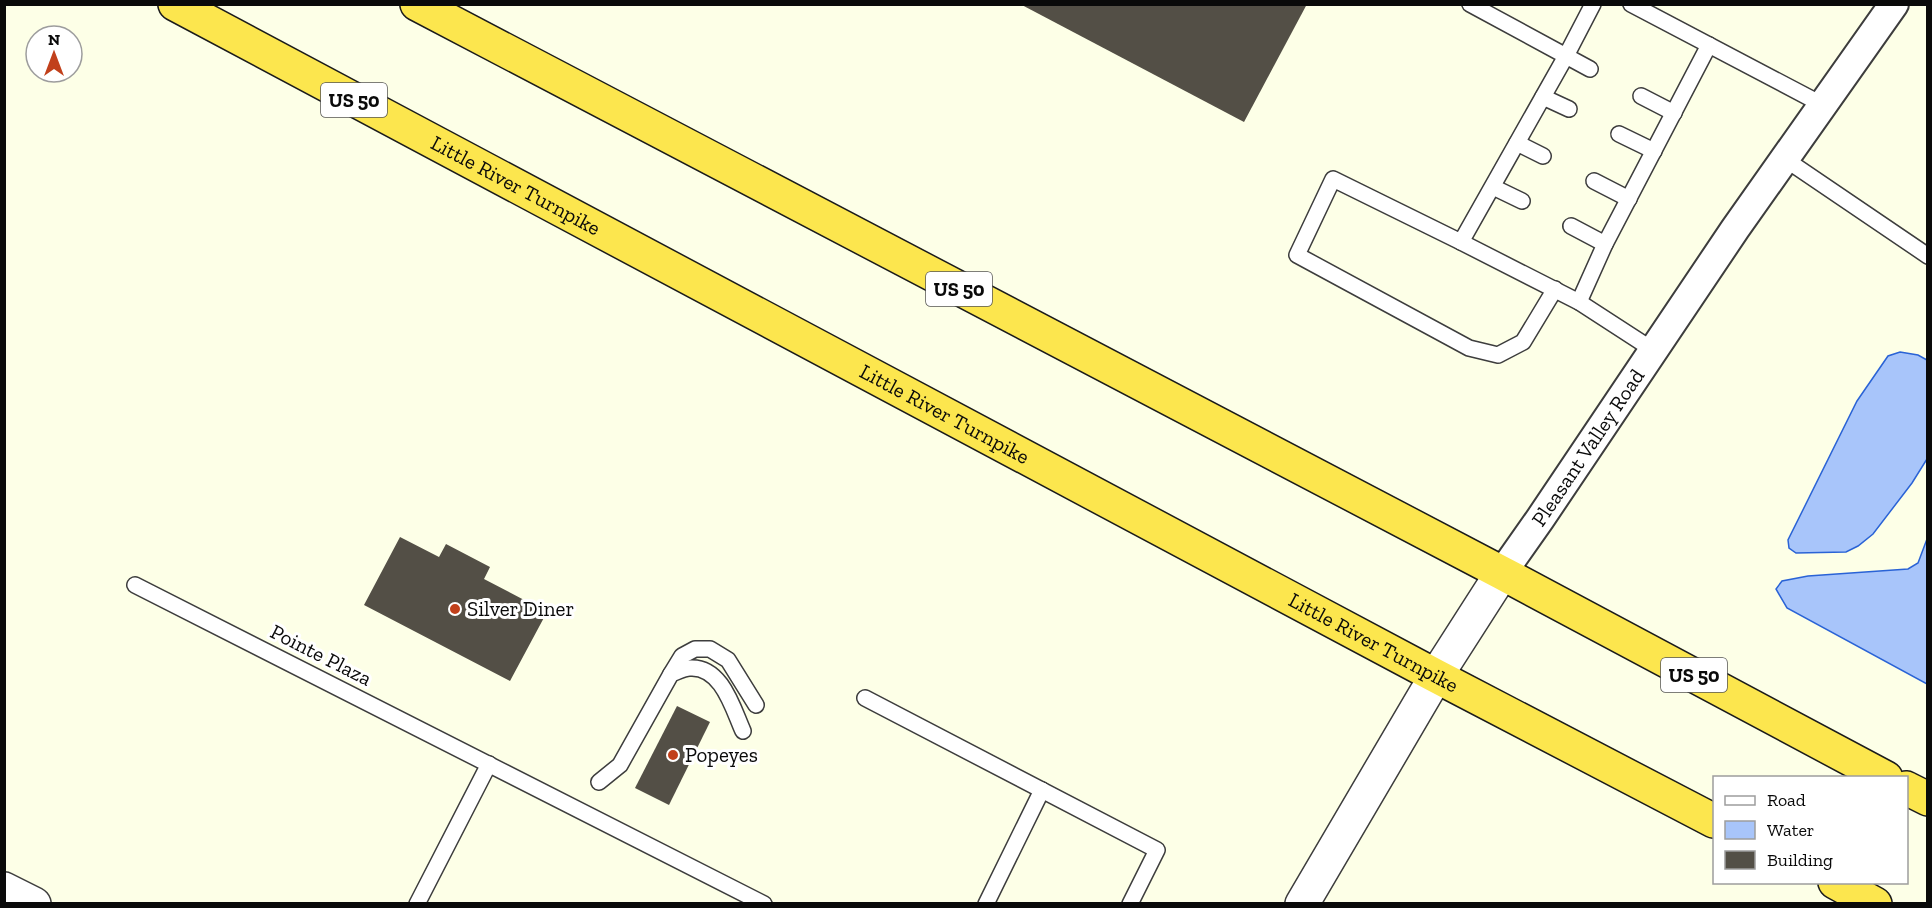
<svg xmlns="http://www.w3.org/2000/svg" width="1932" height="908" font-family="'Zilla Slab',serif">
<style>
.water{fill:#a8c5fa;stroke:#2a63d6;stroke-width:1.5}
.building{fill:#534f46}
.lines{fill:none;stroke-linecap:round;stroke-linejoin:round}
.service-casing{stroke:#3d3d3d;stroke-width:18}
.minor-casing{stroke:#3d3d3d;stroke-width:32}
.tertiary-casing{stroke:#3d3d3d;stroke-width:36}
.trunk-casing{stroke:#1b1b1b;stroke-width:36}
.service{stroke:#fff;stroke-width:15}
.minor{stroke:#fff;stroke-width:28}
.tertiary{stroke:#fff;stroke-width:33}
.trunk{stroke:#fce64e;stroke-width:33}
.poi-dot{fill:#c1401b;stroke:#fff;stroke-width:2}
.labels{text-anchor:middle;stroke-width:6;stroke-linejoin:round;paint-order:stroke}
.shield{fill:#fff;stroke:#545454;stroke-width:1.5}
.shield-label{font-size:20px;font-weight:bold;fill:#0a0a0a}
.street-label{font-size:21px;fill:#0a0a0a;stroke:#fff}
.poi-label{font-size:21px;fill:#0a0a0a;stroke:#fff;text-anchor:start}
</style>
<rect width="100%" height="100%" fill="#fdffe7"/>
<!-- water -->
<g class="water">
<path d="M1900,352L1918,355L1927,360V459L1912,483L1873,534L1858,546L1846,552L1796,553L1789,548L1788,540L1857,401L1888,356Z"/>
<path d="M1927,539V684L1787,608L1776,589L1782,581L1808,576L1908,569L1918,563Z"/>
</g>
<!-- building -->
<g class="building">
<path d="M1020,4H1307L1244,122Z"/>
<path d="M400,537L439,557L446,544L490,567L484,579L547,612L510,681L364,605Z"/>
<path d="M677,706L710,722L669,805L635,788Z"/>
</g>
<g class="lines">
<!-- service casing -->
<g class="service-casing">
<g id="service">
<path d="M1470,4L1566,56L1461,242L1333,179L1297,255L1469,348L1498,355L1523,342L1555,289"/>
<path d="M1631,4L1823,105"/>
<path d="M1590,69L1566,56L1593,4"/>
<path d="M1641,96L1674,113"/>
<path d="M1543,97L1569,109"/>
<path d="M1619,134L1654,151"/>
<path d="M1517,143L1543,156"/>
<path d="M1785,159L1928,256"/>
<path d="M1594,181L1629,199"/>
<path d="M1493,187L1522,201"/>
<path d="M1571,226L1605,244"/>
<path d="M1461,242L1579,302L1653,350"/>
<path d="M1579,302L1605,244L1709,45"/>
<path d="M135,585L764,904"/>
<path d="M671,674L682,656L695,649H710L728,660L756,705"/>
<path d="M865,698L1157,850L1130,904"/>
<path d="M599,782L620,765L671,674C677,672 684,668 690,668C722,666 733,709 743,731"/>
<path d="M417,904L489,764"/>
<path d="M986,904L1042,790"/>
</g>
</g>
<!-- minor casing -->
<g class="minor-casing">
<g id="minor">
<path id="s1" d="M1502,573L1540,519L1735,229L1894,4"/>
</g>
</g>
<!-- tertiary casing -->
<g class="tertiary-casing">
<g id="tertiary">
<path d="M4,889L34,904"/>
<path d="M1302,904L1436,676L1502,573"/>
</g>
</g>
<!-- trunk casing -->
<g class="trunk-casing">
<g id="trunk">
<path id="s2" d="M175,4L1436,676L1714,821"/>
<path d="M417,4L1502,573L1886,778"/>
<path d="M1906,788L1928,799"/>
<path d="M1835,882L1875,904"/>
</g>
</g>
<!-- service -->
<use href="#service" class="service"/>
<!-- minor -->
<use href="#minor" class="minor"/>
<!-- tertiary -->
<use href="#tertiary" class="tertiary"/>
<!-- trunk -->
<use href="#trunk" class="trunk"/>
</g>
<!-- markers -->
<g class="poi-dot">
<circle cx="455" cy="609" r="6"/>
<circle cx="673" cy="755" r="6"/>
</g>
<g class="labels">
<!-- shield labels -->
<g class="shield">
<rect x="321" y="83" width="66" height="34" rx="4.5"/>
<rect x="926" y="272" width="66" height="34" rx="4.5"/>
<rect x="1661" y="658" width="66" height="34" rx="4.5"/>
</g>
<g class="shield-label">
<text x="354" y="107">US 50</text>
<text x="959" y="296">US 50</text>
<text x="1694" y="682">US 50</text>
</g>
<!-- street labels -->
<g class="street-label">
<text dy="7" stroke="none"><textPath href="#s2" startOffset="386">Little River Turnpike</textPath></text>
<text dy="7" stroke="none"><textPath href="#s2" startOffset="872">Little River Turnpike</textPath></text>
<text dy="7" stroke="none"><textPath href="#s1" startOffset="152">Pleasant Valley Road</textPath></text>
<text dy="7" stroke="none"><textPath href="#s2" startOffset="1358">Little River Turnpike</textPath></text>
<text transform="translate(321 655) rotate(27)" y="7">Pointe Plaza</text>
</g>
<!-- poi labels -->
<g class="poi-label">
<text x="467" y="616">Silver Diner</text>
<text x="685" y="762">Popeyes</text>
</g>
</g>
<!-- border -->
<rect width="1932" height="908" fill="none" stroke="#0a0a0a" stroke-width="12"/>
<!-- legend -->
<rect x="1713" y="776" width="195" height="108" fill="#ffffff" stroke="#9d9d9d" stroke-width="1.5"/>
<rect x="1725" y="796" width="30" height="9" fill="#ffffff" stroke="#9d9d9d" stroke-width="1.5"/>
<text x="1767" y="806" font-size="18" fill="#0a0a0a">Road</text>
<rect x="1725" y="821" width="30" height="18" fill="#a8c5fa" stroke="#9d9d9d" stroke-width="1.5"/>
<text x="1767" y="836" font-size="18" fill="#0a0a0a">Water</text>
<rect x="1725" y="851" width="30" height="18" fill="#534f46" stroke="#9d9d9d" stroke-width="1.5"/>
<text x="1767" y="866" font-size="18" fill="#0a0a0a">Building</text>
<!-- north arrow -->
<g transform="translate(54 54)"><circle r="28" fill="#ffffff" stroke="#9d9d9d" stroke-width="1.5"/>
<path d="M0-4.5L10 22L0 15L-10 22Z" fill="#c1401b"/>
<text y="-9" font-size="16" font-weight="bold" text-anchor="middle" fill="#0a0a0a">N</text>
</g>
</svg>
